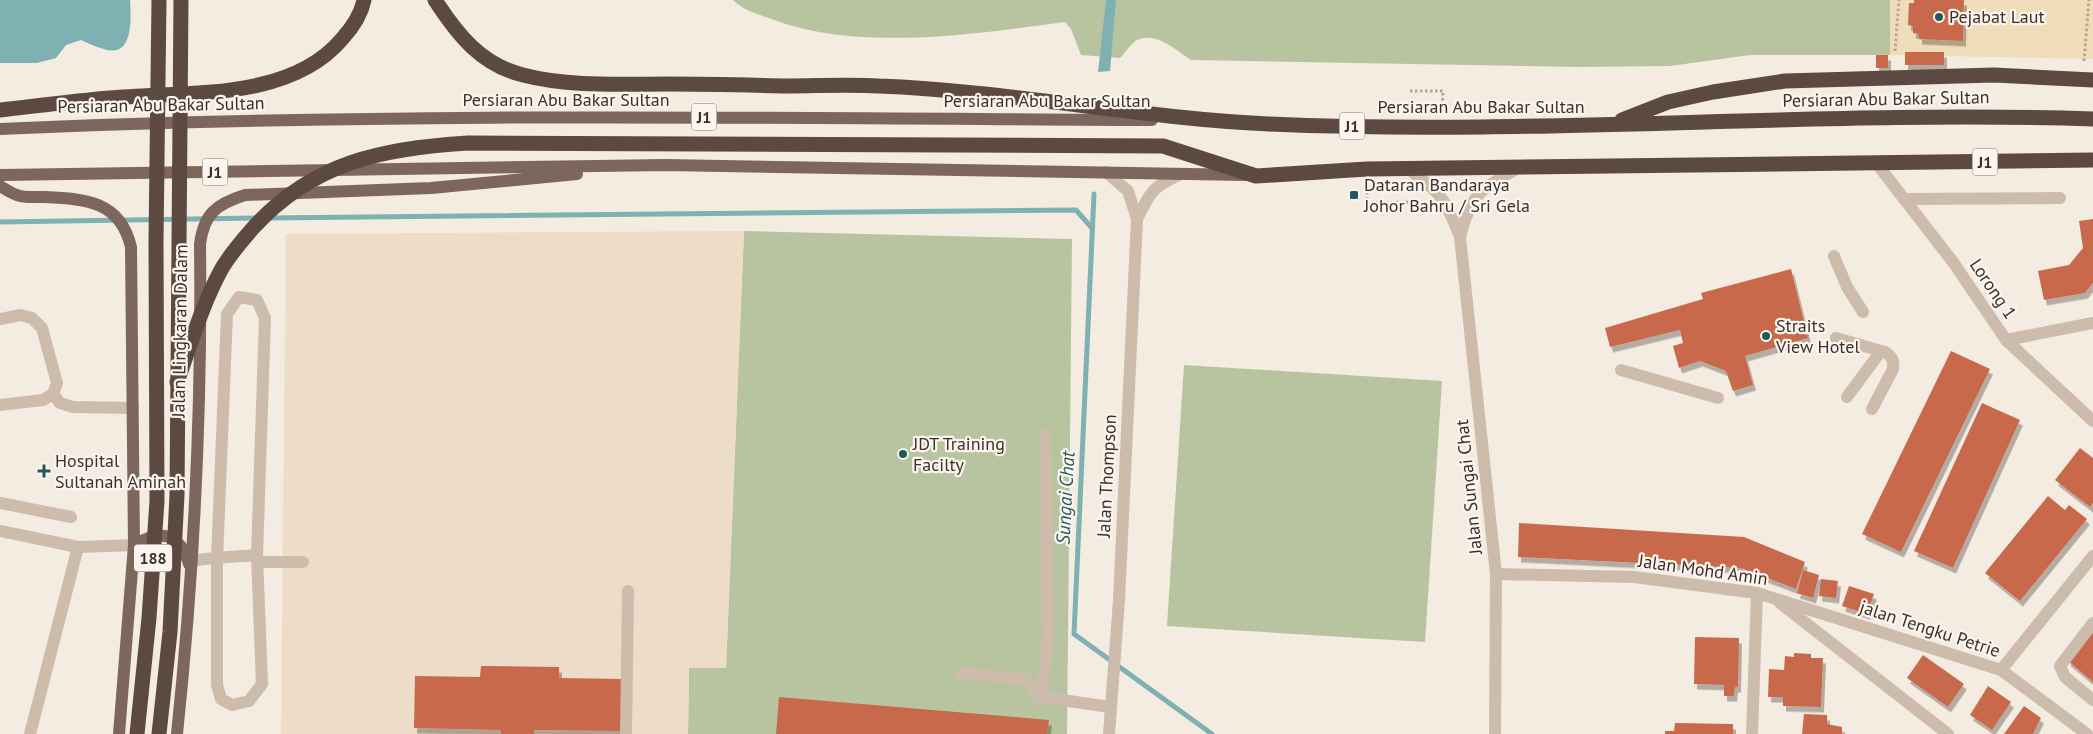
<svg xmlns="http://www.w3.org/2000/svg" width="2093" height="734" font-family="'PT Sans',sans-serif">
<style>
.green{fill:#b8c4a0}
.sand{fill:#efdcb8}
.plaza{fill:#ecdcc8}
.water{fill:#7fb0b2}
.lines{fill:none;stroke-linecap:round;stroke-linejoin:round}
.stream{stroke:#7fb0b2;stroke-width:5}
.building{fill:#c8694b;filter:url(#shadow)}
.path{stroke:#b9a596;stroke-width:3;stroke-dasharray:2.5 2.5;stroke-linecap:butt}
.minor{stroke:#cdbbac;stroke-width:12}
.major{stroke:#7d675c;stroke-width:12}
.highway{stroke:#5c4a42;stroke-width:15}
.poi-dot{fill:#1f5a5e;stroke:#fbf5ee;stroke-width:2}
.labels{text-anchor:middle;stroke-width:4.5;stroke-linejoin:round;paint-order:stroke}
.shield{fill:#fbf5ee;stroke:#756b66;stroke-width:1}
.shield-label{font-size:16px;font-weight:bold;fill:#3b302b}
.poi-label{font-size:18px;fill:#3b302b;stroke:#fbf5ee;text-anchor:start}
.street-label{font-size:18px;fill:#3b302b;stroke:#fbf5ee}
.water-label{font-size:19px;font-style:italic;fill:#1f5a5e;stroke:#fbf5ee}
</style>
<defs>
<filter id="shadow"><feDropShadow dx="3" dy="5.5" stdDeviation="0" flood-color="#0004"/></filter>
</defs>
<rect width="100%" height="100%" fill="#f4ebe1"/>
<!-- green -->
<g class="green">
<path d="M733,0H1890V55H1750L1670,66L1578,67L1191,60C1176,50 1156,31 1137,40C1131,43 1125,53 1120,58L1081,55L1071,29L1065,22C972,34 855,53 766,17C754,13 742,9 733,0Z"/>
<path d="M744,231L1072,239L1067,734H688L689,668H726Z"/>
<path d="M1184,365L1442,381L1425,642L1167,626Z"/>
</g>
<!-- sand -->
<path class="sand" d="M1890,0H2093V59L1890,55Z"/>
<!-- plaza -->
<path class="plaza" d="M744,231L726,668H689L688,734H281L286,234Z"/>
<!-- water -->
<g class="water">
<path d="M0,0H130C131,18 134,59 104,49C96,47 88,43 81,40L66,45L56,58L37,63H0Z"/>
<path d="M1106,0H1116L1110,71L1098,72Z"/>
</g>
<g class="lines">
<!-- stream -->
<g class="stream">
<path d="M1094,194L1074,634L1212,734"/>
<path d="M267,218L1076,210L1091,227"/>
<path d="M0,222L259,218"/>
</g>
</g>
<!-- building -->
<g class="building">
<path d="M1914,0H1964L1963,41L1919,39V34L1913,33V26L1908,25L1909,3H1914Z"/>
<rect x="1905" y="52" width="39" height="13"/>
<rect x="1876" y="55" width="12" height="13"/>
<path d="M2093,219V283L2085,293L2044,300L2038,271L2069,265L2083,248L2079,221Z"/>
<path d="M1791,269L1808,338L1745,356L1753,385L1733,391L1726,371L1700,361L1679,368L1673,346L1683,343L1680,330L1610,347L1605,328L1703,299L1701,293Z"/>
<path d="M1951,351L1990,369L1901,552L1862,534Z"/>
<path d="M1982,403L2020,420L1953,568L1914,551Z"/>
<path d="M2080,448L2093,458V503L2090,507L2055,480Z"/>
<path d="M2048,496L2065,510L2069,505L2087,519L2020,601L1985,573Z"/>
<path d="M1519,523L1744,537L1805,562L1796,589L1741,568L1518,557Z"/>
<path d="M1803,570L1819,575L1813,598L1797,593Z"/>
<path d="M1821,579L1838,581L1836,598L1819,596Z"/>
<path d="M1849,586L1874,594L1867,614L1842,606Z"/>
<path d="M2093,631V682L2067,660Z"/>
<path d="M1695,637L1739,638L1738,687H1735L1734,696H1724V685L1694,684Z"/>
<path d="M1794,653L1811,654V658H1823L1821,707L1783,706V697H1768L1769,669L1784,670L1785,656L1794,657Z"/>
<path d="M1923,655L1964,684L1948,707L1907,678Z"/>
<path d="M481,666L559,667V678L622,679L621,731L534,730V734H501V730L414,728L415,676L480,677Z"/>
<path d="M1988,686L2011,702L1992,730L1970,715Z"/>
<path d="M779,697L1049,720L1047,734H776Z"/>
<path d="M2024,706L2041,718L2033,734H2004Z"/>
<path d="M1804,714L1827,715V724L1842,727V734H1802Z"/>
<path d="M1675,723L1733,724V734H1665V731H1674Z"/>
</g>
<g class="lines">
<!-- path -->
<g class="path">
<path d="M1895,51L1899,0"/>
<path d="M2084,61L2089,0"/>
<path d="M1410,91H1443L1442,113"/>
<path d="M1367,182V203L1410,202"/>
</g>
<!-- minor -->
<g class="minor">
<path d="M1877,164L1953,262L2006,340L2093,421"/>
<path d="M1408,169C1441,193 1445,198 1460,237L1496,574L1495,734"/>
<path d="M1106,172L1128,191L1137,219L1119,600L1109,734"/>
<path d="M1904,199L2060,198"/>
<path d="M1137,219C1151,191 1152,187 1181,174"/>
<path d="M1460,237C1471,193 1481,189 1520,167"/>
<path d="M1834,256L1847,287L1863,312"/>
<path d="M0,319L21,315L32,318L42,328L57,383L53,394L43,400L0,405"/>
<path d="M1836,338L1885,352C1893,357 1894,361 1893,369L1872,409"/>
<path d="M2006,340L2093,323"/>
<path d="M1621,370L1718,398"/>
<path d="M53,394L60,403L73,407L133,408"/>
<path d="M1847,397L1881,351"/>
<path d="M0,503L71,517"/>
<path d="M0,531L78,547L134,545"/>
<path d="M192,561C213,557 235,557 257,555L265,318L257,300L239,297L227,314L217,559V685L221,699L232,705L249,701L262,684L257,555"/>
<path d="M258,562H303"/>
<path d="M1496,574L1634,577L1757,593L2001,670L2087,734"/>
<path d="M1780,603L1948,734"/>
<path d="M2093,623L2060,666L2065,677L2093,700"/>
<path d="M2001,670L2093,556"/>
<path d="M961,673L1025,679L1041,697L1110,707"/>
<path d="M1041,697L1048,642L1045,434"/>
<path d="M30,734L78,547"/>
<path d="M626,734L628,591"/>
<path d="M1752,734L1757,593"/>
</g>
<!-- major -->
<g class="major">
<path d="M0,129C384,112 768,118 1152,120"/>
<path d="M0,175L666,165L1245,175"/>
<path d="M0,186C5,189 11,193 17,195C24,198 35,197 43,197C85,199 120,200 131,247L134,545L119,734"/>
<path d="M134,545C161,529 180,533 189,564"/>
<path d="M177,734C194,572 202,408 200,244C204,213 217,204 245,195L431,188L577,174"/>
</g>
<!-- highway -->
<g class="highway">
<path d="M435,0C457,34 481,65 523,75C569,87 620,84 667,84C707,84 746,85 786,86C817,86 848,84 879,86C1010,91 1138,118 1269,124C1543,136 1818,110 2093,119"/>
<path d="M0,110C36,106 73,101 110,98C184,91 289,102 342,39C352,28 361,15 364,0"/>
<path d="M1622,120L1668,102L1713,92L1785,81L1994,75L2093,80"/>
<path d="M177,382C191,344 202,305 221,270C230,254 242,241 253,228C313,162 383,148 468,143L1163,146L1256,176L1367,169L2093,160"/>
<path d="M137,734L149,618L157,501L156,241L159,0"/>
<path d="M159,734L170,632L177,495L181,0"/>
</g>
</g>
<!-- markers -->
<g class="poi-dot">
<circle cx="1939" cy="17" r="5"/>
<rect x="1349" y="190" width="10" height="10" rx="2.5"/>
<circle cx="1766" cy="336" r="5"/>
<circle cx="903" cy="454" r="5"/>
<path d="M41.5 463.5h5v5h5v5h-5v5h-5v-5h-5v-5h5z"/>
</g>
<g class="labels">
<!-- shield labels -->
<g class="shield">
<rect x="691.5" y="103.5" width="25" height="27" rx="4"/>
<rect x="1339.5" y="112.5" width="25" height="27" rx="4"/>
<rect x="1972.5" y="148.5" width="25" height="27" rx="4"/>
<rect x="202.5" y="158.5" width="25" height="27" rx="4"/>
<rect x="134" y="544.5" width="38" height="27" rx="4"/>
</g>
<g class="shield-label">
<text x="704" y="123">J1</text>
<text x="1352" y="132">J1</text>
<text x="1985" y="168">J1</text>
<text x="215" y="178">J1</text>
<text x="153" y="564">188</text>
</g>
<!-- poi labels -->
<g class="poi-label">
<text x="1949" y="23">Pejabat Laut</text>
<text x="1364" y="191">Dataran Bandaraya<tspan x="1364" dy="21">Johor Bahru / Sri Gela</tspan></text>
<text x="1776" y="332">Straits<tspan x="1776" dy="21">View Hotel</tspan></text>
<text x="913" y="450">JDT Training<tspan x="913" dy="21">Facilty</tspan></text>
<text x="55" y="467">Hospital<tspan x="55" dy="21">Sultanah Aminah</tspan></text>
</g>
<!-- street labels -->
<g class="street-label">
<text transform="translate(1886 99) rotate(-1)" y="6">Persiaran Abu Bakar Sultan</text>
<text x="566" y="106">Persiaran Abu Bakar Sultan</text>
<text x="1047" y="107">Persiaran Abu Bakar Sultan</text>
<text transform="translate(161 105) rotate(-1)" y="6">Persiaran Abu Bakar Sultan</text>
<text x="1481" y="113">Persiaran Abu Bakar Sultan</text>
<text transform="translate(1993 289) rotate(56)" y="6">Lorong 1</text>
<text transform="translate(180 331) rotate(-89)" y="6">Jalan Lingkaran Dalam</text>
<text transform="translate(1107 476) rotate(-87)" y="6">Jalan Thompson</text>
<text transform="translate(1469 487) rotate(-96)" y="6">Jalan Sungai Chat</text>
<text transform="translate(1703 570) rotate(8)" y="6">Jalan Mohd Amin</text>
<text transform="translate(1930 629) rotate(18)" y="6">jalan Tengku Petrie</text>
</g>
<!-- water labels -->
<g class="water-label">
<text transform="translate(1065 498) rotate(-87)" y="7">Sungai Chat</text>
</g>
</g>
</svg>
